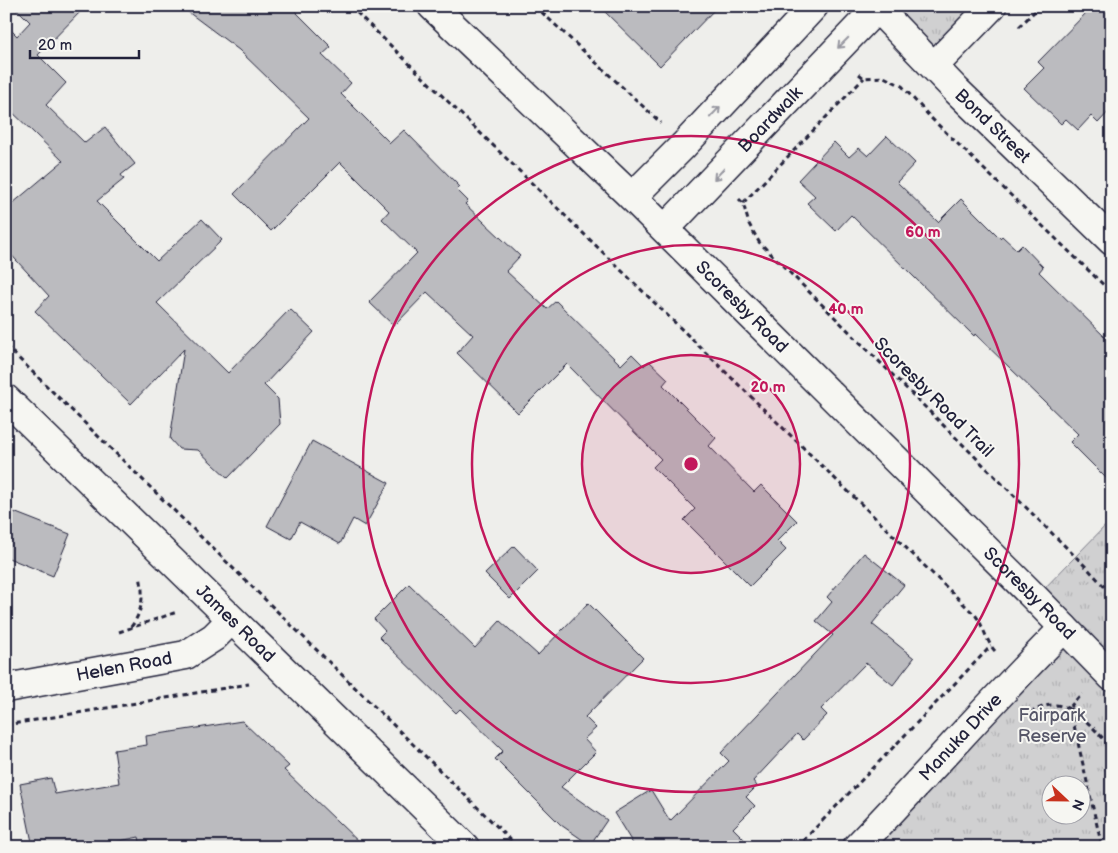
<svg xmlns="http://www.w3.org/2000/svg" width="1118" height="853" font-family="'Balsamiq Sans',sans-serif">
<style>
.grass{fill:url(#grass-tufts);stroke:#797986;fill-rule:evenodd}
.building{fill:#bbbbbf;stroke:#22223b}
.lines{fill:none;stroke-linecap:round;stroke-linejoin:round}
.street-casing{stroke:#22223b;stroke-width:31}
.primary-casing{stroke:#22223b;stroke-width:31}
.path{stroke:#22223b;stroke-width:3;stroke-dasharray:5 4;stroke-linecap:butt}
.street{stroke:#f6f6f2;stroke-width:28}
.primary{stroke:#f6f6f2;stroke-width:28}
.oneway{stroke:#9797a0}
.ring{fill:none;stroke:#c2185b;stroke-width:2.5}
.labels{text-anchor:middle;stroke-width:4;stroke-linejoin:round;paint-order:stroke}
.street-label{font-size:18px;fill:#22223b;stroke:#f6f6f2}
.park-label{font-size:18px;fill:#565668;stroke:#f6f6f2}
.centre{fill:#c2185b;stroke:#f6f6f2;stroke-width:2.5}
.ring-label{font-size:15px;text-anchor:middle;font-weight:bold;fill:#c2185b;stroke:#f6f6f2;stroke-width:4;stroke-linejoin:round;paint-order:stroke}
</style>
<defs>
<pattern id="grass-tufts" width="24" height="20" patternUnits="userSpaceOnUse" patternTransform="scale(1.25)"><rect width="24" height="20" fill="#d0d0d1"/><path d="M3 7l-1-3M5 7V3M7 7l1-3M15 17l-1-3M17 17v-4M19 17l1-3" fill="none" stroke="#b2b2b4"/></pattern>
</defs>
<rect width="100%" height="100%" fill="#eeeeeb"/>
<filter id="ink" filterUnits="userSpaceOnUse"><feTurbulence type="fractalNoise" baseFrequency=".02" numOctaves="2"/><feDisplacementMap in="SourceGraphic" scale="10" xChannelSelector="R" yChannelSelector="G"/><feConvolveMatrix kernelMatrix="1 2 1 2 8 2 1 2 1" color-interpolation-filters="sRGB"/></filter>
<g filter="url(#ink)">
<!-- grass -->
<g class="grass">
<path d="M875,6H992L934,66Z"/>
<path d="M1112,519V847H857L1063,628L1035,598ZM1050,786H1080V816H1050Z"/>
</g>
<!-- building -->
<g class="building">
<path d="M14,6H86L38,55L66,83L46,105L85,143L105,127L135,164L121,175L124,179L97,201L157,261L202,219L222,240L157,303L228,373L290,309L314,332L264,385L278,399L280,424L228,478L198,450L179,449L170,439L184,349L131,404L35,311L49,296L6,249V209L63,161L6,106V25L17,36L30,22Z"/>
<path d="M180,6H290L331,47L322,55L351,83L341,94L390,143L404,130L460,187L457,190L468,201L465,204L520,256L506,271L547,309L556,301L621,365L632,354L644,366L649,361L668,379L663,385L716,438L709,446L754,492L761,485L797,521L777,541L786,550L750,586L684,520L695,509L653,467L661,459L567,364L518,413L457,353L473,335L427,292L394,326L369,302L417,253L382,219L389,211L340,162L271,231L234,194L309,118L239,50Z"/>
<path d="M599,6H718L660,66Z"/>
<path d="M1093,6H1112V108L1098,123L1091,116L1078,130L1066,119L1061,124L1024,88L1044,68L1038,62Z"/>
<path d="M887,136L915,163L897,182L938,222L961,199L1000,238L1002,236L1017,250L1022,245L1043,267L1039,272L1112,344V484L1070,442L1078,434L975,334L974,336L851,215L836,231L807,203L815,196L798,180L834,142L849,157L859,148L868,156Z"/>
<path d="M312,441L389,483L365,526L353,519L340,544L300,522L291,539L267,526Z"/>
<path d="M6,509L70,534L53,576L6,557Z"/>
<path d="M514,546L538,571L510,599L485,574Z"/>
<path d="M864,553L904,585L872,624L914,658L893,685L866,663L821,709L827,715L803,740L797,734L753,781L757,786L746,797L755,806L733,828L752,847H635L614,813L651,790L670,821L729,761L721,753L833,635L816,621L832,602L827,597Z"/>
<path d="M409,584L475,648L500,621L538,655L588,603L643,658L585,717L596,728L584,739L596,752L561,787L607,820L590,845L561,825L495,759L503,751L460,709L456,713L379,637L385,631L374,619Z"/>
<path d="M242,721L289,766L284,770L364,847H141L139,837L91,847H33L20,784L51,778L55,794L119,783L114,750L147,745L146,736Z"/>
</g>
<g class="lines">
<!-- street casing -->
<g class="street-casing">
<g id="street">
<path id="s1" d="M875,6L957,91L1112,241"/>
<path d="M934,66L992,6"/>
<path d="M632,197L684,145L814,6"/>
<path id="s2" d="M665,229L877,8"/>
<path id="s3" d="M6,399L465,847"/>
<path id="s4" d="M6,688L186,655L214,637L231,620"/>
<path id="s5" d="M857,847C927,775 993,699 1064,628"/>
</g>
</g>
<!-- primary casing -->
<g class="primary-casing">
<g id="primary">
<path id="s6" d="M432,6L632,197L1035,598L1112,677"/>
</g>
</g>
<!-- path -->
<g class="path">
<path d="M350,6L976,616C984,627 986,641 995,651"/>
<path d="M535,6L661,123"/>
<path d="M1019,27L1040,6"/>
<path d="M859,74L864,78L884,77L902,86L931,118L1112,293"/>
<path d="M739,199L743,203L749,224L759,242L1089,570L1112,595"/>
<path d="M743,203L864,78"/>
<path d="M6,346L518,847"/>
<path d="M131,627C143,611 144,595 140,576"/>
<path d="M119,632L177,612"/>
<path d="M1070,707L1082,693"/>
<path d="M1070,708L1102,847"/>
<path d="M1030,713C1037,709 1045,705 1052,705C1075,703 1097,733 1112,748"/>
<path d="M6,725L249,684"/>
<path d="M797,847L991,646"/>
</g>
<!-- street -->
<use href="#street" class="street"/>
<!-- primary -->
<use href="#primary" class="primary"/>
</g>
<!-- one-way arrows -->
<defs><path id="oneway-shaft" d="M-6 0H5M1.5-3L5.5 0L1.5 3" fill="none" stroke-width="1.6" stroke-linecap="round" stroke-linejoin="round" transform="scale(1.25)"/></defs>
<g class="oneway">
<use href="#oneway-shaft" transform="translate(843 43) rotate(135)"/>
<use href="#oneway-shaft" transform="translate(715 112) rotate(-47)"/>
<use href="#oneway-shaft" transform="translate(719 174) rotate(133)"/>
</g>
</g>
<!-- distance rings -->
<circle cx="691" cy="464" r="109" fill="#c2185b" fill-opacity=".12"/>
<g class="ring">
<circle cx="691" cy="464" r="109"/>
<circle cx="691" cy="464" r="219"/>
<circle cx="691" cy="464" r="328"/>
</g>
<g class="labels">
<!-- street labels -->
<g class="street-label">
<text dy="6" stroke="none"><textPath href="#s2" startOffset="152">Boardwalk</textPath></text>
<text dy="6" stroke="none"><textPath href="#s1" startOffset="168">Bond Street</textPath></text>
<text dy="6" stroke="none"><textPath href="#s6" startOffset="432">Scoresby Road</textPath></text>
<text transform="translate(934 397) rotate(45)" y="6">Scoresby Road Trail</text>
<text dy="6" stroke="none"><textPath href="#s6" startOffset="838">Scoresby Road</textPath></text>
<text dy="6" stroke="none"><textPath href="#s3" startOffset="321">James Road</textPath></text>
<text dy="6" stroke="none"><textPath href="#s4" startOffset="120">Helen Road</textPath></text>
<text dy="6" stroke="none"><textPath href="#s5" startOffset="151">Manuka Drive</textPath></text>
</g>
<!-- park labels -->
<g class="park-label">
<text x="1052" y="721">Fairpark<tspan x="1052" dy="21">Reserve</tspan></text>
</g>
</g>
<circle cx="691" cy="464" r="8" class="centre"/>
<g class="ring-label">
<text x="923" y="237">60 m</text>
<text x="846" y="314">40 m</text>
<text x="768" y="392">20 m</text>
</g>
<!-- margin -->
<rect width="1118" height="853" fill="none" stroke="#f6f6f2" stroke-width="25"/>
<rect x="12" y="12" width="1093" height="828" fill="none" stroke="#22223b" stroke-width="2" filter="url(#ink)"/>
<!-- north arrow -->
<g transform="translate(1066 800) rotate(112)"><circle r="24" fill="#f6f6f2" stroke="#a1a1a9"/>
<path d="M0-4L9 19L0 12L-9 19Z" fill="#c8321e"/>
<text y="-8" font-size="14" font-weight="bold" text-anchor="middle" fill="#22223b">N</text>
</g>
<!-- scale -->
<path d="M30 50v8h109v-8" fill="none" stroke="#22223b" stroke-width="2.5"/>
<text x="38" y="50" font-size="15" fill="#22223b" stroke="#f6f6f2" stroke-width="4" paint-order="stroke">20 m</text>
</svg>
